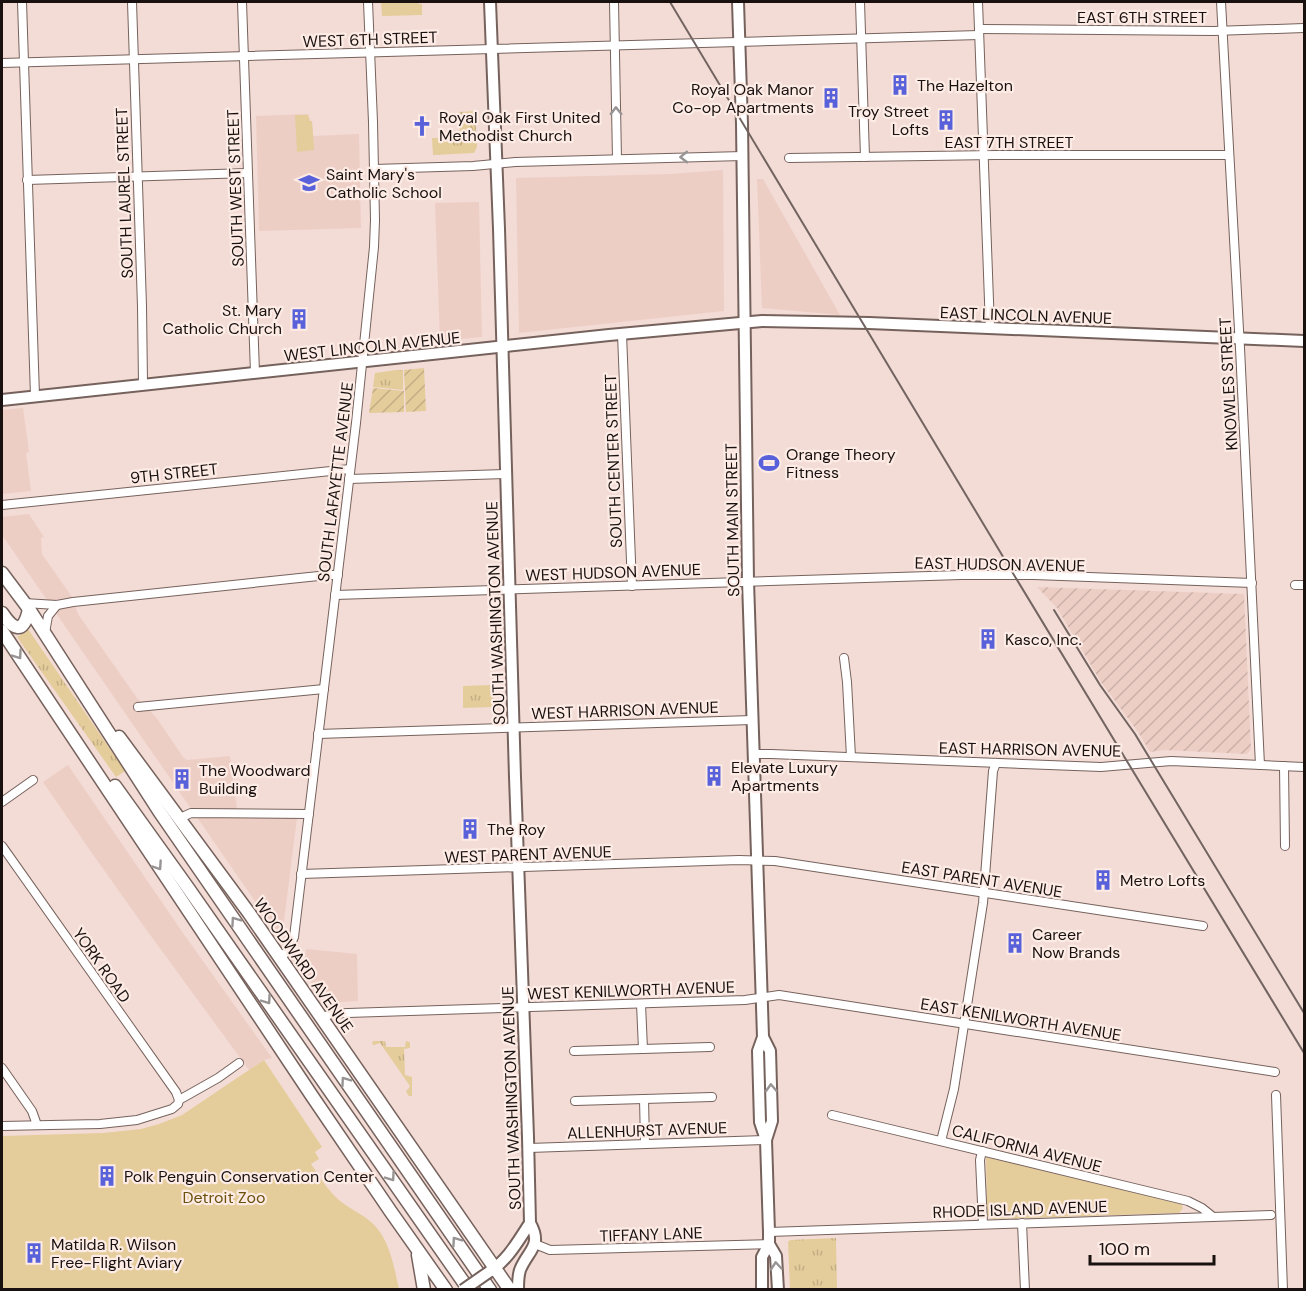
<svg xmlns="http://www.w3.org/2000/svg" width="1306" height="1291" font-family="'DM Sans',sans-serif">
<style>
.built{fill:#edcec5}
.industrial{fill:url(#industrial-furrows)}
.grass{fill:url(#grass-tufts)}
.park{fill:#e4cc9b}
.garden{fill:url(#garden-furrows)}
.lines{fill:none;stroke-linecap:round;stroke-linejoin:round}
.minor-casing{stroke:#76625c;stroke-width:10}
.tertiary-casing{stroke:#76625c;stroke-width:14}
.secondary-casing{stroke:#76625c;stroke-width:14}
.primary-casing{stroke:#76625c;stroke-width:15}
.minor{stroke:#fff;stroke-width:8}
.tertiary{stroke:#fff;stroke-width:10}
.secondary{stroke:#fff;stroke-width:10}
.primary{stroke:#fff;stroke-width:12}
.rail{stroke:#726460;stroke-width:2}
.secondary-bridge-casing{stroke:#76625c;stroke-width:14;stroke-linecap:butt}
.secondary-bridge{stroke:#fff;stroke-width:10}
.oneway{stroke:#989493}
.labels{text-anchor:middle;stroke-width:4.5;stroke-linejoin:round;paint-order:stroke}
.street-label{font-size:16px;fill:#19110f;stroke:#fdebe5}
.poi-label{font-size:16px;fill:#19110f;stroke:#fdebe5;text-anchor:start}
.park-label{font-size:16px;fill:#6a500b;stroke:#fdebe5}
</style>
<defs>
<pattern id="industrial-furrows" width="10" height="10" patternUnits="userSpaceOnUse" patternTransform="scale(1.5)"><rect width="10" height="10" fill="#edcec5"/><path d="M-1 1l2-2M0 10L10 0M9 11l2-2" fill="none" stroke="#cbb0a8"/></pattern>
<pattern id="grass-tufts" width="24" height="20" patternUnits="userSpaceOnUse" patternTransform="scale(1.5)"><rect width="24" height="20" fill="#e4cc9b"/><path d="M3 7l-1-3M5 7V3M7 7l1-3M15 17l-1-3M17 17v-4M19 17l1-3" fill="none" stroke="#c3ae84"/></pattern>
<pattern id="garden-furrows" width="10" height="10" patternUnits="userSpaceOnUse" patternTransform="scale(1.5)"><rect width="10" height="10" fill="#e4cc9b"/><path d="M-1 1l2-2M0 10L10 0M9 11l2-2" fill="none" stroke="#c3ae84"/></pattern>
</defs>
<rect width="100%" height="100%" fill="#f3dcd6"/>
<!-- built -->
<g class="built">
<path d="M308,114L310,121H312L313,136L359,134L361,228L259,231L256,116Z"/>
<path d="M723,170L724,311L519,333L516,178L670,174Z"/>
<path d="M757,179H763L840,315L762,308Z"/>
<path d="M479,202L482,337L440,341L435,203Z"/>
<path d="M23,408L29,452L26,453L31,491L2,494V410Z"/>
<path d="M29,514L44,537L41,538L42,554L72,597L78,614L137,698L156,717L183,757L187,760L230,756L238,816L297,818L282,937L279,936L2,535V517Z"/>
<path d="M68,765L183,933L272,1058L264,1060L249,1070L148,932L89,849L43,782Z"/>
<path d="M306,949L357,954L358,1001L326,1003L303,971Z"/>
</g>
<!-- industrial -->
<path class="industrial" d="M1037,587L1244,594L1251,749L1247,754L1164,750L1150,752L1138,732L1101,682L1057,608Z"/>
<!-- grass -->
<g class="grass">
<path d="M475,111L477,147L474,153L433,155L432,138L460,137L459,112Z"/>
<path d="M396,370H403V390L373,387L375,373Z"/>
<path d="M27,629H28L125,771L116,777L17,637L23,633Z"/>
<path d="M493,685L494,707L463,708V686Z"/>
<path d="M373,1041H385L386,1047H405L406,1041L410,1042V1048L404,1049L405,1075L412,1077V1096H409L406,1092L410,1086L380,1043L374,1045L372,1044Z"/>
<path d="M836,1238L837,1289H790L788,1242L790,1240Z"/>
</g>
<!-- park -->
<g class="park">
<path d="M381,2H418L419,4H422V15L384,16H382Z"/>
<path d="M295,115H308L310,121H312L314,150L297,152Z"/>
<path d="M264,1060L322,1147L315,1152L319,1159L311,1164C320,1177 328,1191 340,1201C354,1212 369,1216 380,1232C391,1248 395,1271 399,1289H2V1136L103,1133L141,1129L159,1124L182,1115Z"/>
<path d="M986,1157L1181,1204L1183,1208L1179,1213L991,1219L987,1215Z"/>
</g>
<!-- garden -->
<g class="garden">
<path d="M424,368L426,411L406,412L404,370Z"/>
<path d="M373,388L404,391V412L369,413Z"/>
</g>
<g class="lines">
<!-- minor casing -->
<g class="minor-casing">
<g id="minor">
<path d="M22,2L35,396"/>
<path d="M132,2L142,306L143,384"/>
<path d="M242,2L255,373"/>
<path d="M614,2L617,159"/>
<path d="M860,2L865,157"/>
<path d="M978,2L990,328"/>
<path d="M1221,2L1240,348L1260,765"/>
<path d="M979,29L1214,31L1304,28"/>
<path d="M2,63L979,35"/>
<path d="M789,158L995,155H1229"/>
<path d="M374,169L473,166L515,162L743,156"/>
<path d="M27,180L248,173"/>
<path d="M622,334L632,586"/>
<path d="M349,479L505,474"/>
<path d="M2,505L350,469"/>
<path d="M1295,585H1304"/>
<path d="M335,595L961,575H1034L1252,583"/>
<path d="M24,603L57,605L73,602L328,575H338"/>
<path d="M45,633L48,616L57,605"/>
<path d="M844,658L847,682L851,757"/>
<path d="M138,707L324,689"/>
<path d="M318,734L752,720"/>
<path d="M754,754H771L1101,767L1171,761L1304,767"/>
<path d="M1284,766L1285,846"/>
<path d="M2,802L33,780"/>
<path d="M178,819L191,813L309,814"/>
<path d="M2,846L176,1092L179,1100"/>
<path d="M301,874L739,860L775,861L1203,926"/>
<path d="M279,958L288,951L294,937L356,423L374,247L375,220L373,122L368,2"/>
<path d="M641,1004L643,1049"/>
<path d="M321,1018L331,1014L348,1013L745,1000L779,995L1275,1072"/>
<path d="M574,1051L710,1047"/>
<path d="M2,1068L32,1111L37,1125"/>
<path d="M1276,1095L1283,1290"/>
<path d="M644,1099L645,1143"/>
<path d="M575,1101L712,1097"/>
<path d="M832,1115L1188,1201L1202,1208L1212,1216"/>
<path d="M2,1126L100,1124L137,1120L172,1109L178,1104L179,1100L218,1078L239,1063"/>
<path d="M941,1141L954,1089L983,903L993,771L996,763"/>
<path d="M529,1148L766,1140"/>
<path d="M982,1151L980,1160L983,1224"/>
<path d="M1022,1223L1025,1290"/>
<path d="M769,1232L1271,1215"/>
<path d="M535,1244L550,1250L769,1244"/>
</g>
</g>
<!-- tertiary casing -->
<g class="tertiary-casing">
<path id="tertiary" d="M2,400L609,335L762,321L869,323L1304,341"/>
</g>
<!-- secondary casing -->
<g class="secondary-casing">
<g id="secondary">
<path d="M490,2L499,229L515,777L528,1137L530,1223C543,1246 528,1250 520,1270C518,1276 518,1283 518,1290"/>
<path d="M738,2L742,124L748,581L763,1037L770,1051L772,1121L766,1140"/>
<path d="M769,1244L776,1256L778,1290"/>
<path d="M489,1272C508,1260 518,1241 530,1223"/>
<path d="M762,1290V1257L769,1244V1232L766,1140L760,1122L758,1051L763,1037"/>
</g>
</g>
<!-- primary casing -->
<g class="primary-casing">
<g id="primary">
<path d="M2,573L29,609L159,811L490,1290"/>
<path d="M2,613C14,631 24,634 29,609"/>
<path d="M2,631L312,1096L391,1212L446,1290"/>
<path d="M119,737L249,913L510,1290"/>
<path d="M115,786L186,885L469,1290"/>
<path d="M418,1255L424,1290"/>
</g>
</g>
<!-- minor -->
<use href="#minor" class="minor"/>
<!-- tertiary -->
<use href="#tertiary" class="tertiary"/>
<!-- secondary -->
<use href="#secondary" class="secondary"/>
<!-- primary -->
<use href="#primary" class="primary"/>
<!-- rail -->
<g class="rail">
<path d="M670,2L1014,575L1304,1053"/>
<path d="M1054,610L1100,685L1135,734L1304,1013"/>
</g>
<!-- secondary-bridge casing -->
<g class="secondary-bridge-casing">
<path id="secondary-bridge" d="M463,1290L489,1272"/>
</g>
<!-- secondary-bridge -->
<use href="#secondary-bridge" class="secondary-bridge"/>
</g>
<!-- one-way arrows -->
<defs><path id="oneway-chevron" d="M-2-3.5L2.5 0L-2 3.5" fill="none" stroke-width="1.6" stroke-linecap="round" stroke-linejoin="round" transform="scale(1.5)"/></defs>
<g class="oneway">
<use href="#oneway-chevron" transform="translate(616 111) rotate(-91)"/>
<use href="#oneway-chevron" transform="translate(684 157) rotate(179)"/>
<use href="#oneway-chevron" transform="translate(18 655) rotate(55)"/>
<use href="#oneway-chevron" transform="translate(158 866) rotate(56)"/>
<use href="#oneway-chevron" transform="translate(235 921) rotate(-125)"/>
<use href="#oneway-chevron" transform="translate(267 1000) rotate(55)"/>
<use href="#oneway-chevron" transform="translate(345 1081) rotate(-125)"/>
<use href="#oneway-chevron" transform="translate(771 1088) rotate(-92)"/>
<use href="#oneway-chevron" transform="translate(391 1177) rotate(55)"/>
<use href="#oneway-chevron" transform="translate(456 1241) rotate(-125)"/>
<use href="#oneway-chevron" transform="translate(776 1266) rotate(-95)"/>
</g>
<!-- icons -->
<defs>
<g id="building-bare" transform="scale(1.62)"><path d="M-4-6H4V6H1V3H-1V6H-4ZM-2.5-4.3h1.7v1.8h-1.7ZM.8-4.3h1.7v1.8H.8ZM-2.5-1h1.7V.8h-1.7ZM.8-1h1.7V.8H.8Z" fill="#5861d9" stroke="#fdebe5" stroke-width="2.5" paint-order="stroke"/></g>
<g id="church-bare" transform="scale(1.62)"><path d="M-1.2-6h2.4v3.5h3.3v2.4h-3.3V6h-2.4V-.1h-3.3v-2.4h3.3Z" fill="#5861d9" stroke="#fdebe5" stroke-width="2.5" paint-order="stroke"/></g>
<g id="school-bare" transform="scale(1.62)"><path d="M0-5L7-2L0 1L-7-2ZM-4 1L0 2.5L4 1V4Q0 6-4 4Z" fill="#5861d9" stroke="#fdebe5" stroke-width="2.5" paint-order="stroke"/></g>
<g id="stadium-bare" transform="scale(1.62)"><path d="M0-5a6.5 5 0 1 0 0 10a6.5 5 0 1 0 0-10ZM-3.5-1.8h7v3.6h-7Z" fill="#5861d9" stroke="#fdebe5" stroke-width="2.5" paint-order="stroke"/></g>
</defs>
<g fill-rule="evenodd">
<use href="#building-bare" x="900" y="85"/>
<use href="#building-bare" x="831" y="98"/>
<use href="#building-bare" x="946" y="120"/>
<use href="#church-bare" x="422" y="126"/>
<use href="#school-bare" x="309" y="183"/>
<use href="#building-bare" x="299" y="319"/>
<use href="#stadium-bare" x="769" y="463"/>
<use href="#building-bare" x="988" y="639"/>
<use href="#building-bare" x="714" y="776"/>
<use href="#building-bare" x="182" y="779"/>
<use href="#building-bare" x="470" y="829"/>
<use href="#building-bare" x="1103" y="880"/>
<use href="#building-bare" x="1015" y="943"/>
<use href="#building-bare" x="107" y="1176"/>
<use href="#building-bare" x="34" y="1253"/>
</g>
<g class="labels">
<!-- street labels -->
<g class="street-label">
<text x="1142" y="23">EAST 6TH STREET</text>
<text transform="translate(370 39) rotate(-2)" y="6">WEST 6TH STREET</text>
<text x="1009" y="148">EAST 7TH STREET</text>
<text transform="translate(235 188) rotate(-92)" y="6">SOUTH WEST STREET</text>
<text transform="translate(124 193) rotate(-92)" y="6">SOUTH LAUREL STREET</text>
<text transform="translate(1026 315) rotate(2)" y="6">EAST LINCOLN AVENUE</text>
<text transform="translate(372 346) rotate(-6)" y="6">WEST LINCOLN AVENUE</text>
<text transform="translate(1228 384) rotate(-93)" y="6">KNOWLES STREET</text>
<text transform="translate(613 461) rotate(-92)" y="6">SOUTH CENTER STREET</text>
<text transform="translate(174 473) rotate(-6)" y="6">9TH STREET</text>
<text transform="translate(335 482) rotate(-83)" y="6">SOUTH LAFAYETTE AVENUE</text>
<text transform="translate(732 520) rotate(-91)" y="6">SOUTH MAIN STREET</text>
<text transform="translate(1000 564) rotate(1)" y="6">EAST HUDSON AVENUE</text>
<text transform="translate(613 572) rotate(-2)" y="6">WEST HUDSON AVENUE</text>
<text transform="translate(495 613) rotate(-92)" y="6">SOUTH WASHINGTON AVENUE</text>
<text transform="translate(625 710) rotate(-2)" y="6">WEST HARRISON AVENUE</text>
<text transform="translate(1030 749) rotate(1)" y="6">EAST HARRISON AVENUE</text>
<text transform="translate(528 854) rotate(-2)" y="6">WEST PARENT AVENUE</text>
<text transform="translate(982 879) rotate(9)" y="6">EAST PARENT AVENUE</text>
<text transform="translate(102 965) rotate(55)" y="6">YORK ROAD</text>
<text transform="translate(304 965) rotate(55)" y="6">WOODWARD AVENUE</text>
<text transform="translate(631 990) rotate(-2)" y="6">WEST KENILWORTH AVENUE</text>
<text transform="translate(1021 1019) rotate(9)" y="6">EAST KENILWORTH AVENUE</text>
<text transform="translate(511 1098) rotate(-92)" y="6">SOUTH WASHINGTON AVENUE</text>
<text transform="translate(647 1130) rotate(-2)" y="6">ALLENHURST AVENUE</text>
<text transform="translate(1027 1148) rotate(14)" y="6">CALIFORNIA AVENUE</text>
<text transform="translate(1020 1209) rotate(-2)" y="6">RHODE ISLAND AVENUE</text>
<text transform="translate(651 1234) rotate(-2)" y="6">TIFFANY LANE</text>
</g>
<!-- poi labels -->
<g class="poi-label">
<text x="917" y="91">The Hazelton</text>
<text x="814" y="95" text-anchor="end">Royal Oak Manor<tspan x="814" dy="18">Co-op Apartments</tspan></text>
<text x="929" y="117" text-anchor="end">Troy Street<tspan x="929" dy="18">Lofts</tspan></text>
<text x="439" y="123">Royal Oak First United<tspan x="439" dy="18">Methodist Church</tspan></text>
<text x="326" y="180">Saint Mary's<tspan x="326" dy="18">Catholic School</tspan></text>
<text x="282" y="316" text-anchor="end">St. Mary<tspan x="282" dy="18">Catholic Church</tspan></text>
<text x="786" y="460">Orange Theory<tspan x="786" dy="18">Fitness</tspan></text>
<text x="1005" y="645">Kasco, Inc.</text>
<text x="731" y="773">Elevate Luxury<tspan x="731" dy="18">Apartments</tspan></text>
<text x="199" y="776">The Woodward<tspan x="199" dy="18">Building</tspan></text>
<text x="487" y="835">The Roy</text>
<text x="1120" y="886">Metro Lofts</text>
<text x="1032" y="940">Career<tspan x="1032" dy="18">Now Brands</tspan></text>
<text x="124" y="1182">Polk Penguin Conservation Center</text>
<text x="51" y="1250">Matilda R. Wilson<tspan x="51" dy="18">Free-Flight Aviary</tspan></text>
</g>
<!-- park labels -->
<g class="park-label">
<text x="224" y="1203">Detroit Zoo</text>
</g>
</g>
<!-- border -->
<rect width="1306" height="1291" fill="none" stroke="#19110f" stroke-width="6"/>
<!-- scale -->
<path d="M1090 1255v9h124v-9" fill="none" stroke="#19110f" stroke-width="3"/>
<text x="1099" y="1255" font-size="18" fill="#19110f" stroke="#fdebe5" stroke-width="4.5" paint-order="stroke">100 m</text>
</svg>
